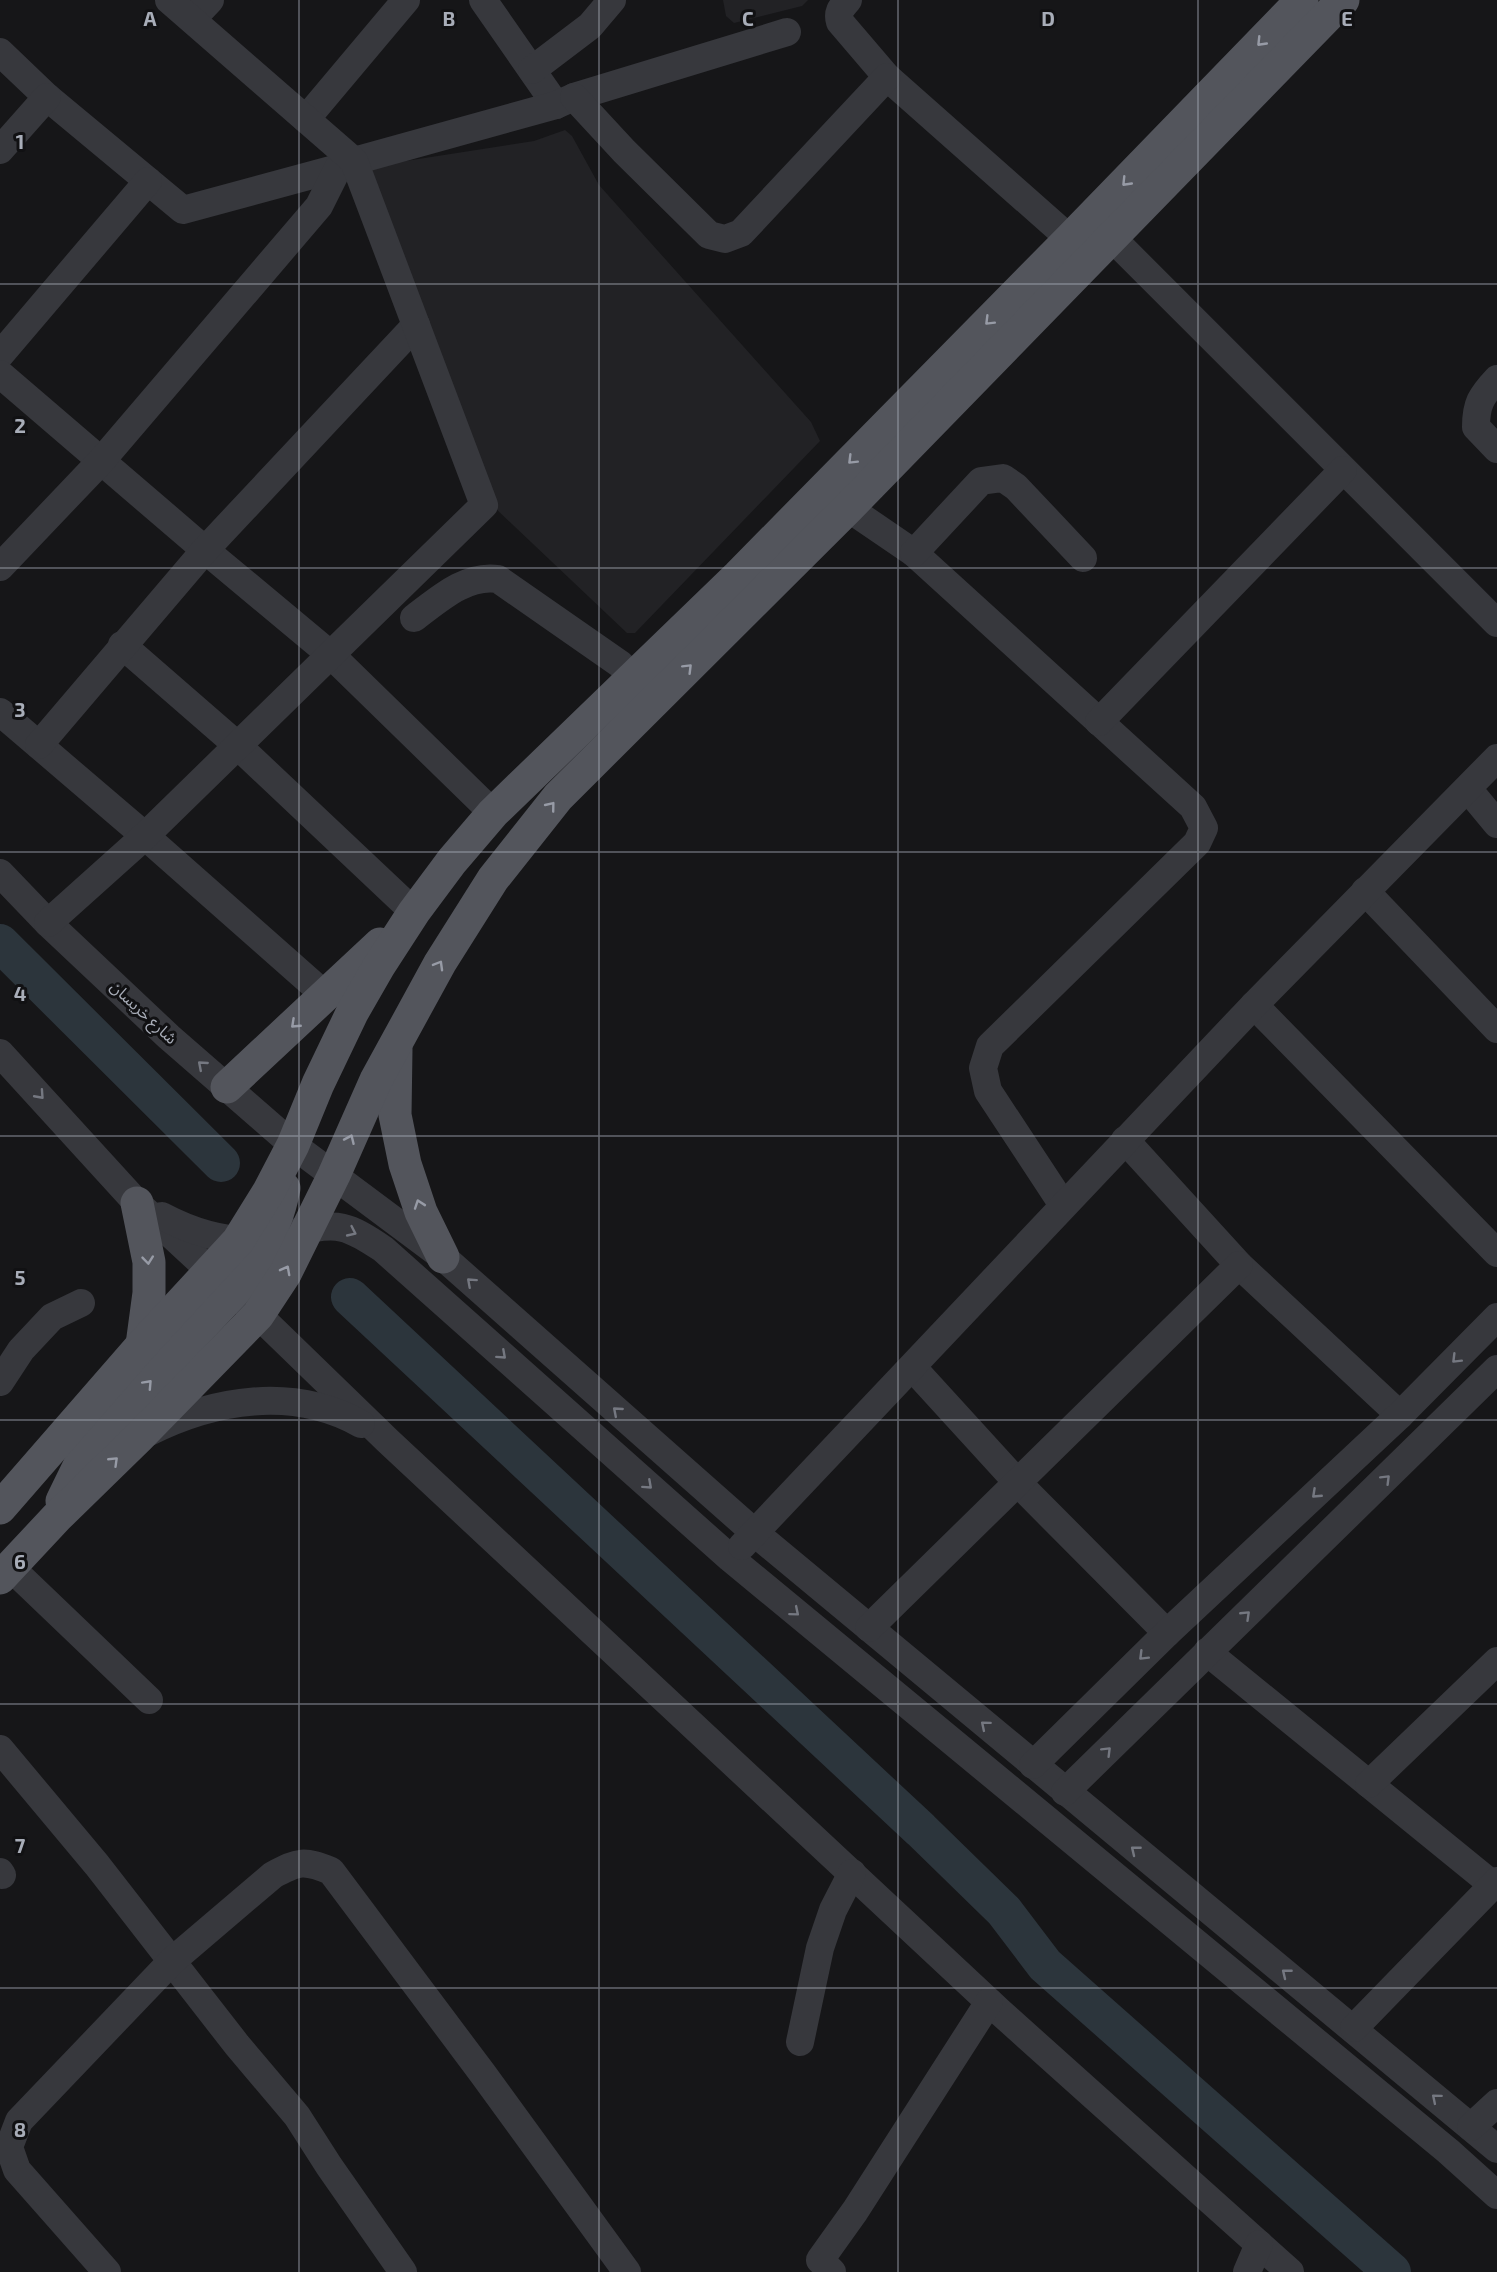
<svg xmlns="http://www.w3.org/2000/svg" width="1497" height="2272" font-family="'Exo 2','Noto Sans Arabic',sans-serif">
<style>
.built{fill:#222225}
.lines{fill:none;stroke-linecap:round;stroke-linejoin:round}
.river{stroke:#2c353c;stroke-width:38}
.minor{stroke:#37383d;stroke-width:28}
.major{stroke:#53555c;stroke-width:33}
.oneway{stroke:#979ba6}
.oneway2{stroke:#757881}
.grid{fill:none;stroke:#a8adb8;stroke-width:1.5;stroke-opacity:0.55}
.labels{text-anchor:middle;stroke-width:6;stroke-linejoin:round;paint-order:stroke}
.street-label{font-size:16px;fill:#a8adb8;stroke:#111113}
.grid-label{font-size:20px;text-anchor:middle;font-weight:bold;fill:#a8adb8;stroke:#111113;stroke-width:6;stroke-linejoin:round;paint-order:stroke}
</style>
<rect width="100%" height="100%" fill="#161618"/>
<!-- built -->
<g class="built">
<path d="M723,0H808L802,6L734,23L726,16Z"/>
<path d="M565,130L572,136L599,185L811,422L820,441L635,633H627L494,507L367,167L534,141Z"/>
</g>
<g class="lines">
<!-- river -->
<g class="river">
<path d="M0,943L221,1163"/>
<path d="M350,1297L921,1830L1004,1911L1045,1965L1392,2272"/>
</g>
<!-- minor -->
<g class="minor">
<path d="M483,0L556,105"/>
<path d="M848,0C841,8 837,12 840,22L887,77L1087,254"/>
<path d="M192,19L210,0"/>
<path d="M0,52L47,97L183,210L338,168L354,161L556,105L574,97L787,32"/>
<path d="M532,70L590,26L612,0"/>
<path d="M574,97L624,151L709,235L725,239L741,233L887,77"/>
<path d="M306,119L406,0"/>
<path d="M0,150L47,97"/>
<path d="M1111,237L1497,623"/>
<path d="M0,355L148,181"/>
<path d="M0,374L205,550L331,655L493,813"/>
<path d="M1497,379C1481,396 1476,404 1476,427L1497,449"/>
<path d="M848,508L914,553L1193,807L1204,828L1197,843L990,1046L983,1068L988,1091L1063,1205"/>
<path d="M914,553L981,481L1003,478L1016,487L1083,558"/>
<path d="M0,567L102,460L319,206L338,168"/>
<path d="M414,618C438,600 466,574 498,579L620,664L634,678"/>
<path d="M122,645L237,745L414,912"/>
<path d="M0,712L145,836L325,995"/>
<path d="M1099,722L1343,470"/>
<path d="M39,745L205,550L416,325"/>
<path d="M1468,789L1497,824"/>
<path d="M0,873L48,923L169,1037L293,1145L443,1257L755,1533L1497,2149"/>
<path d="M1365,891L1497,1029"/>
<path d="M48,923L145,836L484,505L354,161L169,0"/>
<path d="M1254,1005L1497,1253"/>
<path d="M0,1053L137,1203L258,1315L388,1441L1000,2012L1290,2272"/>
<path d="M1125,1140L1239,1265L1400,1415"/>
<path d="M162,1216C194,1233 229,1243 265,1240C276,1239 286,1235 297,1232C337,1221 349,1226 383,1249L730,1558L1448,2151L1497,2195"/>
<path d="M913,1368L1018,1483L1167,1633"/>
<path d="M0,1382L21,1350L52,1317L81,1303"/>
<path d="M147,1433C214,1399 293,1386 361,1424"/>
<path d="M742,1546L1254,1005L1497,758"/>
<path d="M10,1567L149,1700"/>
<path d="M869,1628L1239,1265"/>
<path d="M1207,1652L1493,1885"/>
<path d="M0,1749L97,1865L237,2045L297,2116L329,2166L403,2272"/>
<path d="M1033,1765L1167,1633L1400,1415L1497,1317"/>
<path d="M1369,1784L1497,1661"/>
<path d="M1065,1792L1497,1369"/>
<path d="M0,1872L2,1875"/>
<path d="M1354,2028L1497,1881"/>
<path d="M800,2042L820,1948L833,1910L852,1873"/>
<path d="M1471,2127L1497,2103"/>
<path d="M107,2272L17,2170L9,2147L19,2121L172,1961L273,1875C299,1861 304,1860 331,1871L483,2074L627,2272"/>
<path d="M832,2272L820,2260L855,2211L989,2002"/>
<path d="M1247,2272L1259,2244"/>
</g>
<!-- major -->
<g class="major">
<path d="M396,1049L395,1115L405,1164L421,1212L443,1257"/>
<path d="M227,1087L380,944"/>
<path d="M137,1203L149,1262V1293L142,1345"/>
<path d="M62,1501L83,1458L98,1436L234,1292C258,1261 277,1227 284,1188"/>
<path d="M0,1508L142,1345L238,1241L269,1191L293,1145L318,1084L352,1013L379,966L414,912L452,861L493,813L738,576L1071,238L1302,0"/>
<path d="M0,1578L57,1517L138,1438L258,1315L285,1274L334,1175L376,1080L440,963L493,879L558,797L848,508L1343,0"/>
</g>
</g>
<!-- one-way arrows -->
<defs><path id="oneway-chevron" d="M-2-3.5L2.5 0L-2 3.5" fill="none" stroke-width="1.6" stroke-linecap="round" stroke-linejoin="round" transform="scale(1.5)"/></defs>
<g class="oneway">
<use href="#oneway-chevron" transform="translate(1261 42) rotate(134)"/>
<use href="#oneway-chevron" transform="translate(1126 182) rotate(134)"/>
<use href="#oneway-chevron" transform="translate(989 321) rotate(135)"/>
<use href="#oneway-chevron" transform="translate(852 460) rotate(135)"/>
<use href="#oneway-chevron" transform="translate(688 668) rotate(-45)"/>
<use href="#oneway-chevron" transform="translate(551 806) rotate(-51)"/>
<use href="#oneway-chevron" transform="translate(439 965) rotate(-60)"/>
<use href="#oneway-chevron" transform="translate(295 1024) rotate(137)"/>
<use href="#oneway-chevron" transform="translate(350 1139) rotate(-66)"/>
<use href="#oneway-chevron" transform="translate(419 1204) rotate(-109)"/>
<use href="#oneway-chevron" transform="translate(148 1260) rotate(84)"/>
<use href="#oneway-chevron" transform="translate(286 1270) rotate(-62)"/>
<use href="#oneway-chevron" transform="translate(148 1384) rotate(-47)"/>
<use href="#oneway-chevron" transform="translate(114 1461) rotate(-44)"/>
</g>
<g class="oneway2">
<use href="#oneway-chevron" transform="translate(202 1065) rotate(-139)"/>
<use href="#oneway-chevron" transform="translate(40 1095) rotate(48)"/>
<use href="#oneway-chevron" transform="translate(352 1232) rotate(25)"/>
<use href="#oneway-chevron" transform="translate(471 1282) rotate(-138)"/>
<use href="#oneway-chevron" transform="translate(502 1355) rotate(42)"/>
<use href="#oneway-chevron" transform="translate(1456 1359) rotate(135)"/>
<use href="#oneway-chevron" transform="translate(617 1411) rotate(-139)"/>
<use href="#oneway-chevron" transform="translate(1386 1479) rotate(-45)"/>
<use href="#oneway-chevron" transform="translate(648 1485) rotate(42)"/>
<use href="#oneway-chevron" transform="translate(1316 1494) rotate(137)"/>
<use href="#oneway-chevron" transform="translate(795 1612) rotate(40)"/>
<use href="#oneway-chevron" transform="translate(1246 1615) rotate(-44)"/>
<use href="#oneway-chevron" transform="translate(1143 1656) rotate(135)"/>
<use href="#oneway-chevron" transform="translate(985 1725) rotate(-140)"/>
<use href="#oneway-chevron" transform="translate(1107 1751) rotate(-45)"/>
<use href="#oneway-chevron" transform="translate(1135 1850) rotate(-141)"/>
<use href="#oneway-chevron" transform="translate(1286 1973) rotate(-141)"/>
<use href="#oneway-chevron" transform="translate(1436 2098) rotate(-140)"/>
</g>
<!-- grid -->
<path class="grid" d="M299,0V2272M599,0V2272M898,0V2272M1198,0V2272M0,284H1497M0,568H1497M0,852H1497M0,1136H1497M0,1420H1497M0,1704H1497M0,1988H1497"/>
<g class="labels">
<!-- street labels -->
<g class="street-label">
<text transform="translate(144 1012) rotate(43)" y="6">شارع خريسان</text>
</g>
</g>
<g class="grid-label">
<text x="150" y="26">A</text>
<text x="449" y="26">B</text>
<text x="748" y="26">C</text>
<text x="1048" y="26">D</text>
<text x="1347" y="26">E</text>
<text x="20" y="149">1</text>
<text x="20" y="433">2</text>
<text x="20" y="717">3</text>
<text x="20" y="1001">4</text>
<text x="20" y="1285">5</text>
<text x="20" y="1569">6</text>
<text x="20" y="1853">7</text>
<text x="20" y="2137">8</text>
</g>
</svg>
